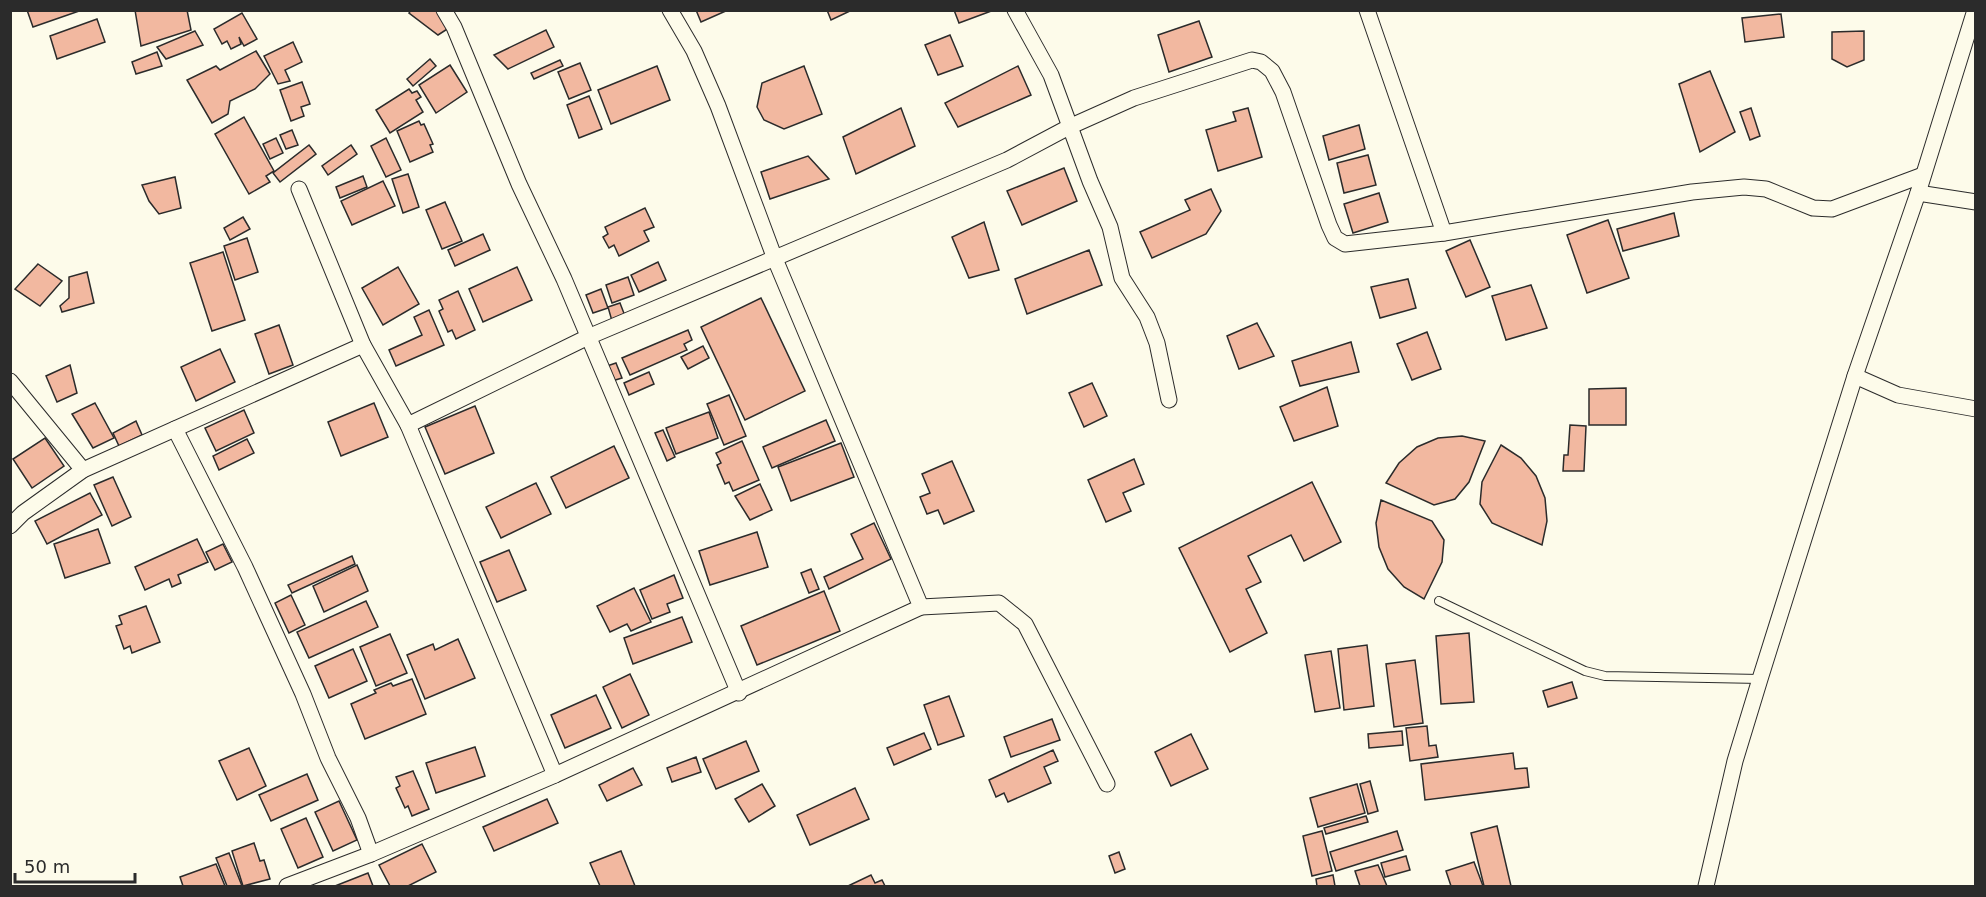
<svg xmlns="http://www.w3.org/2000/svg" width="1986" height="897" font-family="'DejaVu Sans',sans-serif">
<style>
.building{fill:#f2b8a0;stroke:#2b2b2b;stroke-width:1.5}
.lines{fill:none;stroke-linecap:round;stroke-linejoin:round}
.lane-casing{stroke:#2b2b2b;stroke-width:10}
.street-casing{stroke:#2b2b2b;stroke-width:17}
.lane{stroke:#fdfbea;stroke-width:8}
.street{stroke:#fdfbea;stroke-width:15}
</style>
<rect width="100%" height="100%" fill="#fdfbea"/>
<!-- building -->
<g class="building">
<path d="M27,10H82L33,27Z"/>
<path d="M135,10H187L191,30L141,46Z"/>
<path d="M411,10H441L452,26L438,35L409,13Z"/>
<path d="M696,10H728L701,22Z"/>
<path d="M827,10H852L831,20Z"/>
<path d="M954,10H994L959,23Z"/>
<path d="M242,13L257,39L244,46L239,37L241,44L231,49L227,41L222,44L214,29Z"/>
<path d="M1781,14L1784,37L1745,42L1742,18Z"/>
<path d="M97,19L105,42L57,59L50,36Z"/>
<path d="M1199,21L1212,57L1169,72L1158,35Z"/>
<path d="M546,30L554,47L508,69L494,55Z"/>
<path d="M195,31L203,45L166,59L157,47Z"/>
<path d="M1864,31V60L1847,67L1832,59V32Z"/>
<path d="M950,35L963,66L938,75L925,45Z"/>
<path d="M293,42L302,62L285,70L290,81L278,84L264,56Z"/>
<path d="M256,51L270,74L255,89L230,101L228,114L212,123L187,80L216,66L220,70Z"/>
<path d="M157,52L162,66L136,74L132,62Z"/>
<path d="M430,59L436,66L413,86L407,79Z"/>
<path d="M560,60L563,66L534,79L531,73Z"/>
<path d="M580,63L591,90L569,99L558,72Z"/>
<path d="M450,65L467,92L436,113L419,85Z"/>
<path d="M657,66L670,100L611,124L598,90Z"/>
<path d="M804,66L822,114L784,129L764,120L757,107L762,83Z"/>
<path d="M1018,66L1031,95L958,127L945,103Z"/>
<path d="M1710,71L1735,132L1700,152L1679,84Z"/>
<path d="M302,82L310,104L301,107L304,116L291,121L280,90Z"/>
<path d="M409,89L412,93L417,91L421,97L416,100L423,112L390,133L376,110Z"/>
<path d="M589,96L602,129L579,138L567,105Z"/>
<path d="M901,108L915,146L856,174L843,137Z"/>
<path d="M1248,108L1262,157L1218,171L1206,130L1236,121L1233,112Z"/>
<path d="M1751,108L1760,136L1750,140L1740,112Z"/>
<path d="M244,117L274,171L266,176L270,182L249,194L215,134Z"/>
<path d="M419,121L421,125L424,124L433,144L430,145L433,152L410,162L397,131Z"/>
<path d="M1359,125L1365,149L1329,160L1323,136Z"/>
<path d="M292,130L298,145L286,149L280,135Z"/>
<path d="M276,138L283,153L270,159L263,144Z"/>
<path d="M386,138L401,170L386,177L371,146Z"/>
<path d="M309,145L316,154L280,182L273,173Z"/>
<path d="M351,145L357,154L328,175L322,166Z"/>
<path d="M1368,155L1376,185L1344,193L1337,163Z"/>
<path d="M808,156L829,179L770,199L761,172Z"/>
<path d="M1064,168L1077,201L1022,225L1007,191Z"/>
<path d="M408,174L419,207L403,213L392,179Z"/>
<path d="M363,176L367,187L340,198L336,187Z"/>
<path d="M175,177L181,208L159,214L149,201L142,185Z"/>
<path d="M383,181L395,206L352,225L341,201Z"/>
<path d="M1211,189L1221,211L1206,234L1152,258L1140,232L1190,210L1185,200Z"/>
<path d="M1379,193L1388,222L1353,233L1344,204Z"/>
<path d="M445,202L462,241L442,249L426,210Z"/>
<path d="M645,208L654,227L644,231L649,241L619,256L614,245L609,248L603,237L608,234L605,227Z"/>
<path d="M1674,213L1679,236L1623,251L1617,229Z"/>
<path d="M243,217L250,229L230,240L224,228Z"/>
<path d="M1608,220L1629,278L1587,293L1567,235Z"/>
<path d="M984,222L999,270L969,278L952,237Z"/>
<path d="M483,234L490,250L455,266L448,250Z"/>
<path d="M247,238L258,272L235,280L224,246Z"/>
<path d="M1470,240L1490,287L1466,297L1446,251Z"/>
<path d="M1089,250L1102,285L1027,314L1015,279Z"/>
<path d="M223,252L245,320L212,331L190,263Z"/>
<path d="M658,262L666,280L639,292L631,275Z"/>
<path d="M38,264L62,281L40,306L15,289Z"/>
<path d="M398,267L419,304L383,325L362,288Z"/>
<path d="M517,267L532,300L483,322L469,289Z"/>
<path d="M87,272L94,303L62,312L60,306L69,298V277Z"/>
<path d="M628,277L634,295L612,303L606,285Z"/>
<path d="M1408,279L1416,308L1380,318L1371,287Z"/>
<path d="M1531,285L1547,328L1506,340L1492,296Z"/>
<path d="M601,289L608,308L593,313L586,295Z"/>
<path d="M458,291L475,330L456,339L452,330L448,332L439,311L443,309L439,300Z"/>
<path d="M761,298L805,391L745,420L701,327Z"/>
<path d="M620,303L625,316L612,321L608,307Z"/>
<path d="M429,310L444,345L396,366L389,350L422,335L414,317Z"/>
<path d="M1257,323L1274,356L1239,369L1227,336Z"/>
<path d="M279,325L293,365L269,374L255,334Z"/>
<path d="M688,330L692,340L684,344L687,350L630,375L622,358Z"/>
<path d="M1427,332L1441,369L1412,380L1397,344Z"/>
<path d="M1351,342L1359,372L1300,386L1292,361Z"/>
<path d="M703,346L709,358L688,369L681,357Z"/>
<path d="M220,349L235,382L196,401L181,367Z"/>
<path d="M616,363L622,378L612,381L607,366Z"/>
<path d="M70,365L77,393L57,402L46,376Z"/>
<path d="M649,372L654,384L629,395L624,383Z"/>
<path d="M1092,383L1107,416L1084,427L1069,393Z"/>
<path d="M1327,387L1338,426L1294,441L1280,407Z"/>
<path d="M1626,388V425H1589V389Z"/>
<path d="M729,395L746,436L724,445L707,404Z"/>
<path d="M95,403L114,438L93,448L72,414Z"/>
<path d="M374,403L388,437L341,456L328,422Z"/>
<path d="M475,406L494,453L445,474L425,427Z"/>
<path d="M244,410L254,433L216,451L205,428Z"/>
<path d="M709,412L718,438L676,454L666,428Z"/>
<path d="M826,420L835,441L772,468L763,447Z"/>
<path d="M136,421L142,435L119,446L113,433Z"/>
<path d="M1570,425L1586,426L1584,471H1563L1564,455H1568Z"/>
<path d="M663,430L675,457L667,461L655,433Z"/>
<path d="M1462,436L1485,441L1469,482L1455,499L1434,505L1386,483L1399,463L1417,447L1438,438Z"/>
<path d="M45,438L64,466L32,488L13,459Z"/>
<path d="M247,439L254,453L219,470L213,456Z"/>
<path d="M742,441L759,480L733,491L729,482L725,484L717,465L721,463L716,453Z"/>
<path d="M841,443L854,477L791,501L778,467Z"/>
<path d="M1501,445L1521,458L1536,476L1545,498L1547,521L1542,545L1492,523L1480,504L1482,482Z"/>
<path d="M614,446L629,478L566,508L551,477Z"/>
<path d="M1134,459L1144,484L1123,493L1131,511L1106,522L1088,480Z"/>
<path d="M952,461L974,511L944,524L938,510L927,514L920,497L930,493L922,474Z"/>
<path d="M113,477L131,517L112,526L94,485Z"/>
<path d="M1312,482L1341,542L1304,561L1291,535L1248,556L1261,582L1246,589L1267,633L1230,652L1179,548Z"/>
<path d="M536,483L551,514L501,538L486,507Z"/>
<path d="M760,484L772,510L750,520L735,496Z"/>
<path d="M90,493L102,515L47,544L35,521Z"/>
<path d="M1381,500L1432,521L1444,540L1442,562L1424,599L1404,587L1388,569L1379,547L1376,523Z"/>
<path d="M874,523L891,559L829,589L824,577L863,559L851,534Z"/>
<path d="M98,529L110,563L65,578L54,544Z"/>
<path d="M757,532L768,567L710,585L699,551Z"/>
<path d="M197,539L208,562L178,575L181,583L172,587L169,579L145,590L135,567Z"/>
<path d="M223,544L232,562L215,570L206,552Z"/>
<path d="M509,550L526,590L497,602L480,562Z"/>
<path d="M352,556L355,564L292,593L288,585Z"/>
<path d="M357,565L368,591L324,612L313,586Z"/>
<path d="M811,569L819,589L809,593L801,573Z"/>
<path d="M674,575L683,598L667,604L670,612L652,619L640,590Z"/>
<path d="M634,588L651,622L631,631L627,624L610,632L597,606Z"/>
<path d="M824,591L840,631L757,665L741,626Z"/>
<path d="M291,595L305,625L289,633L275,603Z"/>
<path d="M366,601L378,627L309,658L297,632Z"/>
<path d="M146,606L160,642L132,653L130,646L124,649L116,626L122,624L119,616Z"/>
<path d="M682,617L692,642L633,664L624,638Z"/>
<path d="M1469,633L1474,702L1441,704L1436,636Z"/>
<path d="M390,634L407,673L376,686L360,647Z"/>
<path d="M458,639L475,678L425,699L407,655L433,644L435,650Z"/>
<path d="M1367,645L1374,706L1344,710L1338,649Z"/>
<path d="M353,649L367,681L329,698L315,666Z"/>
<path d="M1331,651L1340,708L1315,712L1305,655Z"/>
<path d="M1415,660L1423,723L1394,727L1386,664Z"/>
<path d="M630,674L649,715L622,728L603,687Z"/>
<path d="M412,679L426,714L365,739L351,704L376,693L374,690L391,683L393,686Z"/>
<path d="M1572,682L1577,698L1548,707L1543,691Z"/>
<path d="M596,695L611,728L565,748L551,715Z"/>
<path d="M949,696L964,736L938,745L924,705Z"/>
<path d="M1052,719L1060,740L1011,757L1004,737Z"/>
<path d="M1427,726L1429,746L1436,745L1438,757L1410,761L1406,728Z"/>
<path d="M1402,731L1403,745L1369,748L1368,734Z"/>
<path d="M924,733L931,749L894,765L887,748Z"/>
<path d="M1191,734L1208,769L1171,786L1155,752Z"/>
<path d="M746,741L759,771L716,789L703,759Z"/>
<path d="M475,747L485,776L436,793L426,763Z"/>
<path d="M249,748L266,786L237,800L219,761Z"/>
<path d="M1053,750L1058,761L1044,767L1051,783L1008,802L1004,793L996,797L989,780Z"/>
<path d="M1513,753L1515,769L1527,768L1529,787L1425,800L1421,764Z"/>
<path d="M696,757L701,772L672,782L667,768Z"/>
<path d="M633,768L642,785L607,801L599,785Z"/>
<path d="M413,771L429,809L412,816L408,806L405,808L396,788L400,786L396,777Z"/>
<path d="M307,774L318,800L271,821L259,795Z"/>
<path d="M1370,781L1378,811L1368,814L1360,784Z"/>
<path d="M762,784L775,806L749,822L735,799Z"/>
<path d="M1357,784L1365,813L1318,827L1310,798Z"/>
<path d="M855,788L869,819L810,845L797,815Z"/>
<path d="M547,799L558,823L494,851L483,827Z"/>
<path d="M339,801L357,840L333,851L315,812Z"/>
<path d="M1366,816L1368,822L1326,834L1324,828Z"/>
<path d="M306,818L323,857L298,868L281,829Z"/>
<path d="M1497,826L1511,886H1484L1471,833Z"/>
<path d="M1322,831L1332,871L1312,876L1303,836Z"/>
<path d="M1397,831L1403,850L1336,871L1330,852Z"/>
<path d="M254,843L260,861L264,860L270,879L243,886L232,851Z"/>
<path d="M422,844L436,872L408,886H390L379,865Z"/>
<path d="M621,851L635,886H600L590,863Z"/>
<path d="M1119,852L1125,869L1115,873L1109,856Z"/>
<path d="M229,853L242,886H227L216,858Z"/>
<path d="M1406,856L1410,870L1385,877L1381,863Z"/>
<path d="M1474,862L1483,886H1451L1446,871Z"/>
<path d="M216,864L225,886H183L180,877Z"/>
<path d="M1378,865L1387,886H1360L1355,871Z"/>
<path d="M368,873L373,886H335Z"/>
<path d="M871,875L875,883L882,880L885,886H848Z"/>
<path d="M1333,875L1335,886H1317L1316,879Z"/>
</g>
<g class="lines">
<!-- lane casing -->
<g class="lane-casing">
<path id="lane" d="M1439,601L1585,671L1605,676L1760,679"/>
</g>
<!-- street casing -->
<g class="street-casing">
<g id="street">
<path d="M444,10L454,27L519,184L564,279L739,693"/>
<path d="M1015,10L1051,75L1090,181L1110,227L1122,278L1147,317L1157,343L1169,400"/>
<path d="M1367,10L1444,233"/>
<path d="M299,189L363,345L408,425L588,337L1007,160L1069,127L1134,98L1252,60L1261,62L1272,71L1283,92L1329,225L1335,238L1345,244L1444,233L1692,192L1744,187L1766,189L1813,208L1832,209L1923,175"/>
<path d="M1918,193L1976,202"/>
<path d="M1855,376L1898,395L1976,409"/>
<path d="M10,381L83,470"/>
<path d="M408,425L555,775"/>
<path d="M175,429L245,567L303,694L328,758L358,818L371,854"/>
<path d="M10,526L23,513L83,470L363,345"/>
<path d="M921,607L999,603L1025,624L1107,784"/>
<path d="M287,886L371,854L555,775L921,607L775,259L718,106L694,51L670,10"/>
<path d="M1706,886L1735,761L1760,679L1855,376L1918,193L1975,10"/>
</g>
</g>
<!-- lane -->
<use href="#lane" class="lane"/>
<!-- street -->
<use href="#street" class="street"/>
</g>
<!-- border -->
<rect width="1986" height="897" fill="none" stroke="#2b2b2b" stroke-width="24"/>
<!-- scale -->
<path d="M15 873v9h120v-9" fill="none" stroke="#2b2b2b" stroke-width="3"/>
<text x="24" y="873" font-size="18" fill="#2b2b2b" stroke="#fdfbea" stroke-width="4.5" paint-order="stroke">50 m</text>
</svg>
